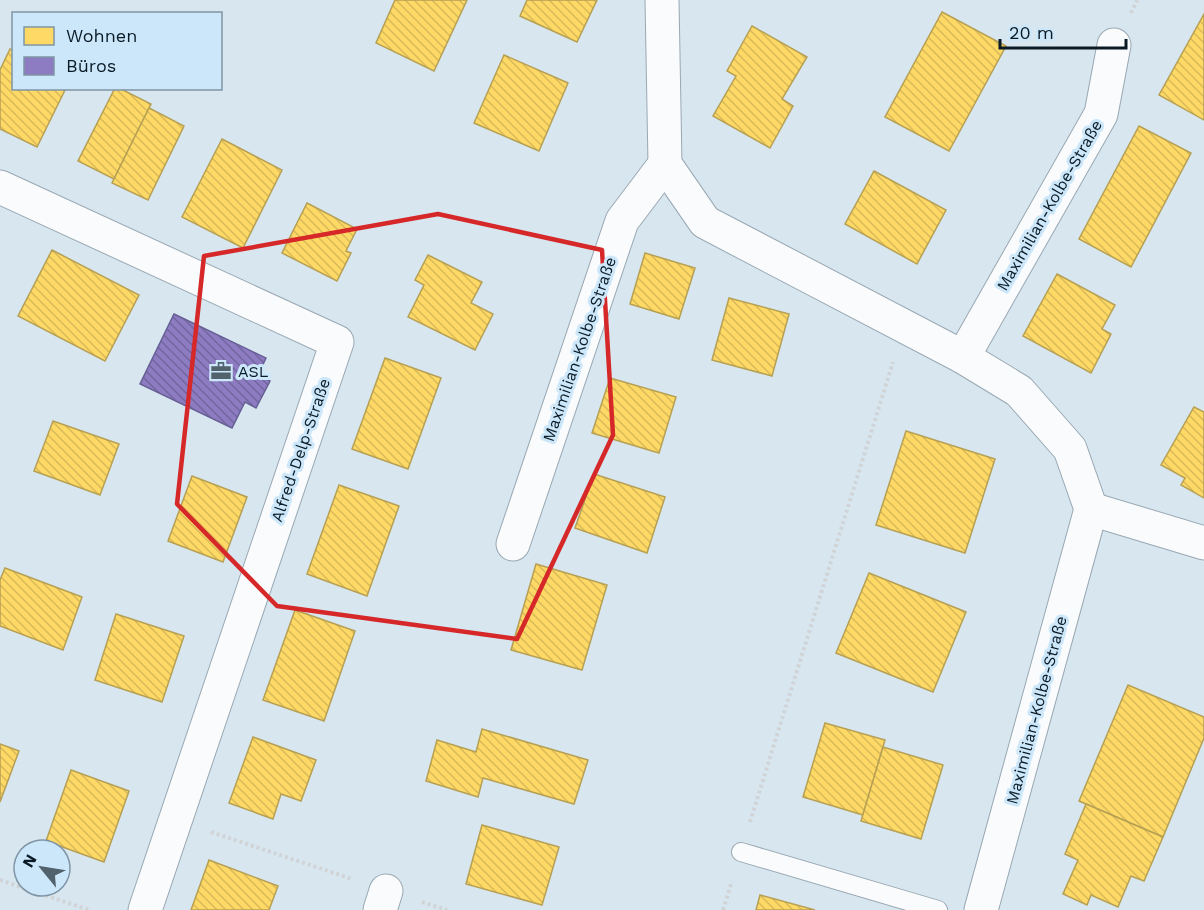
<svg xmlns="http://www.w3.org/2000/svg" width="1204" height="910" font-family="'Work Sans',sans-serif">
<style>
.homes{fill:url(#homes-back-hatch);stroke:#b6a053;stroke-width:1.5}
.offices{fill:url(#offices-back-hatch);stroke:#665f94;stroke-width:1.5}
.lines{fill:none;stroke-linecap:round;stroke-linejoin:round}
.service-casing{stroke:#99a8b2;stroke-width:20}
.minor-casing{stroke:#99a8b2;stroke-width:35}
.path{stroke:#d0d4d7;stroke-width:4;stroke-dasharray:3 3;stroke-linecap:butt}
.service{stroke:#f9fbfd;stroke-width:18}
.minor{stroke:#f9fbfd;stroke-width:33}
.marked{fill:none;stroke:#d62828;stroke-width:4.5;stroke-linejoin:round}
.labels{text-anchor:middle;stroke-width:6;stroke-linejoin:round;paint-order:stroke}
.street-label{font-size:16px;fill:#0a1b26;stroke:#cde7fa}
.poi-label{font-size:16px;fill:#0a1b26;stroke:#cde7fa;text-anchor:start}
</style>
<defs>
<pattern id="homes-back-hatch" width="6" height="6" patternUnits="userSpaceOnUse" patternTransform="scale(1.5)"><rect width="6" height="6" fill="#ffd966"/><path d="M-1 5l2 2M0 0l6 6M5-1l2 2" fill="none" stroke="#d9ba58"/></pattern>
<pattern id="offices-back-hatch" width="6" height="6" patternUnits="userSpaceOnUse" patternTransform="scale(1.5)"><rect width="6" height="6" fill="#8e7cc3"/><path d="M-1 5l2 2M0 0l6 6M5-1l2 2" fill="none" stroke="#72659e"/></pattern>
</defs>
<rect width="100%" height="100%" fill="#d8e6f0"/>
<!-- homes -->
<g class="homes">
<path d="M395,0H467L434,71L376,43Z"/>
<path d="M527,0H597L577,42L520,16Z"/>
<path d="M942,12L1006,46L949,151L885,117Z"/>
<path d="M1204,14V120L1159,95Z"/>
<path d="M752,26L807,57L782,99L793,106L770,148L713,116L736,76L727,71Z"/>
<path d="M10,49L14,51V88H66L37,147L0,129V70Z"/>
<path d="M504,55L568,83L539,151L474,123Z"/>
<path d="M115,88H119L151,104L114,179L78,161Z"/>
<path d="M149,108L184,126L148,200L112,183Z"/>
<path d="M1139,126L1191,153L1131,267L1079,239Z"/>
<path d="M222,139L282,170L243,248L182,217Z"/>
<path d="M874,171L946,210L917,264L845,224Z"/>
<path d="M307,203L357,229L346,251L351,253L337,281L282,253Z"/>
<path d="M52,250L139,295L105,361L18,316Z"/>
<path d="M645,253L695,268L679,319L630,304Z"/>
<path d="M428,255L482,282L471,303L493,314L475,350L408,317L424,285L415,280Z"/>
<path d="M1057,274L1115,305L1102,329L1111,334L1091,373L1023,336Z"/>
<path d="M729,298L789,314L772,376L712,360Z"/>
<path d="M385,358L441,378L408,469L352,449Z"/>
<path d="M610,378L676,397L659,453L592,433Z"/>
<path d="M1194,407L1204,412V498L1181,485L1185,478L1161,465Z"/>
<path d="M53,421L119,444L100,495L34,471Z"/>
<path d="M906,431L995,459L965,553L876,525Z"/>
<path d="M594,474L665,497L647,553L575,528Z"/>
<path d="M192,476L247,497L223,562L168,541Z"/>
<path d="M339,485L399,506L367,596L307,574Z"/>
<path d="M536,564L607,585L582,670L511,650Z"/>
<path d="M5,568L82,597L63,650L0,626V580Z"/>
<path d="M869,573L966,612L933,692L836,653Z"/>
<path d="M295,610L355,631L324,721L263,700Z"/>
<path d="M116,614L184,636L162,702L95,680Z"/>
<path d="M1128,685L1204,717V738L1163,837L1079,801Z"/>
<path d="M825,723L885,740L863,815L803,797Z"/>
<path d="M482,729L588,760L574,804L483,778L478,797L426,781L437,740L476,752Z"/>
<path d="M253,737L316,760L301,801L281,794L273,819L229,803Z"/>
<path d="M0,744L19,751L0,802Z"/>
<path d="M883,747L943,765L921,839L861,821Z"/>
<path d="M71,770L129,791L104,862L46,841Z"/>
<path d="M1086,804L1163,837L1144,881L1131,876L1118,907L1091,895L1087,905L1063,894L1078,860L1065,854Z"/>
<path d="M482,825L559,847L542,905L466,884Z"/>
<path d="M209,860L278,886L269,910H191Z"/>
<path d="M760,895L815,910H756Z"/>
</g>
<!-- offices -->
<path class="offices" d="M174,314L266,358L258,375L270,381L256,408L245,402L232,428L140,384Z"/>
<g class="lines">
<!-- service casing -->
<g class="service-casing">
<path id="service" d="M741,852L938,910"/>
</g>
<!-- minor casing -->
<g class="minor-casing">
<g id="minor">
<path d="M662,0L665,164L705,222L963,357L1019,391L1070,449L1091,509L981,910"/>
<path d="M0,187L337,342L145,910"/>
<path d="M963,357L1101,114L1114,45"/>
<path d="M1091,509L1204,543"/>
<path d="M513,544L622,221L665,164"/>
<path d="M380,910L386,891"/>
</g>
</g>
<!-- path -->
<g class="path">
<path d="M1131,13L1137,0"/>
<path d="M750,822L893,362"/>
<path d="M211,832L352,879"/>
<path d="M0,880L89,910"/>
<path d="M422,902L447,910"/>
<path d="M723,910L732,881"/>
</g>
<!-- service -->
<use href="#service" class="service"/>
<!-- minor -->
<use href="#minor" class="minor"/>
</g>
<!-- marked area -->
<path class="marked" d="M438,214L602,250L613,435L517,639L277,606L177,504L204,256Z"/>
<!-- icons -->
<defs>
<g id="office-bare" transform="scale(1.62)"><path d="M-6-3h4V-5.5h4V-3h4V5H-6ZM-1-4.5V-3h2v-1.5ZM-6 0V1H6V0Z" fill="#52626d" stroke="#cde7fa" stroke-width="2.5" paint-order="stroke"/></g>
</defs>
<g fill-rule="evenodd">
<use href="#office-bare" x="221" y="371"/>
</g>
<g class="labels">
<!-- street labels -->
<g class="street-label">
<text transform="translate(1049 205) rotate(-60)" y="6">Maximilian-Kolbe-Straße</text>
<text transform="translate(579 349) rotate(-71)" y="6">Maximilian-Kolbe-Straße</text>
<text transform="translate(300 450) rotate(-71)" y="6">Alfred-Delp-Straße</text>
<text transform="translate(1036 710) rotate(-75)" y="6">Maximilian-Kolbe-Straße</text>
</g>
<!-- poi labels -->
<g class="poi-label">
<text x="238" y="377">ASL</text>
</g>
</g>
<!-- legend -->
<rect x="12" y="12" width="210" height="78" fill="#cde7fa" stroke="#7f95a5" stroke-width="1.5"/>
<rect x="24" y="27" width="30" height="18" fill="#ffd966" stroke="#7f95a5" stroke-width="1.5"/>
<text x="66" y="42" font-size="18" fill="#0a1b26">Wohnen</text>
<rect x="24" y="57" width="30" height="18" fill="#8e7cc3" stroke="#7f95a5" stroke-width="1.5"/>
<text x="66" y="72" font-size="18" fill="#0a1b26">Büros</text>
<!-- north arrow -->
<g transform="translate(42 868) rotate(300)"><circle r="28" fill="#cde7fa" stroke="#7f95a5" stroke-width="1.5"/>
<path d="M0-4.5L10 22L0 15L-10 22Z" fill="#52626d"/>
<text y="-9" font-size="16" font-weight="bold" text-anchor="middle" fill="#0a1b26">N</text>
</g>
<!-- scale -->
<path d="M1000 39v9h126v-9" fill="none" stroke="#0a1b26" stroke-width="3"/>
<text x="1009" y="39" font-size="18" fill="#0a1b26" stroke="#cde7fa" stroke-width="4.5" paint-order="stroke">20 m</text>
</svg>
